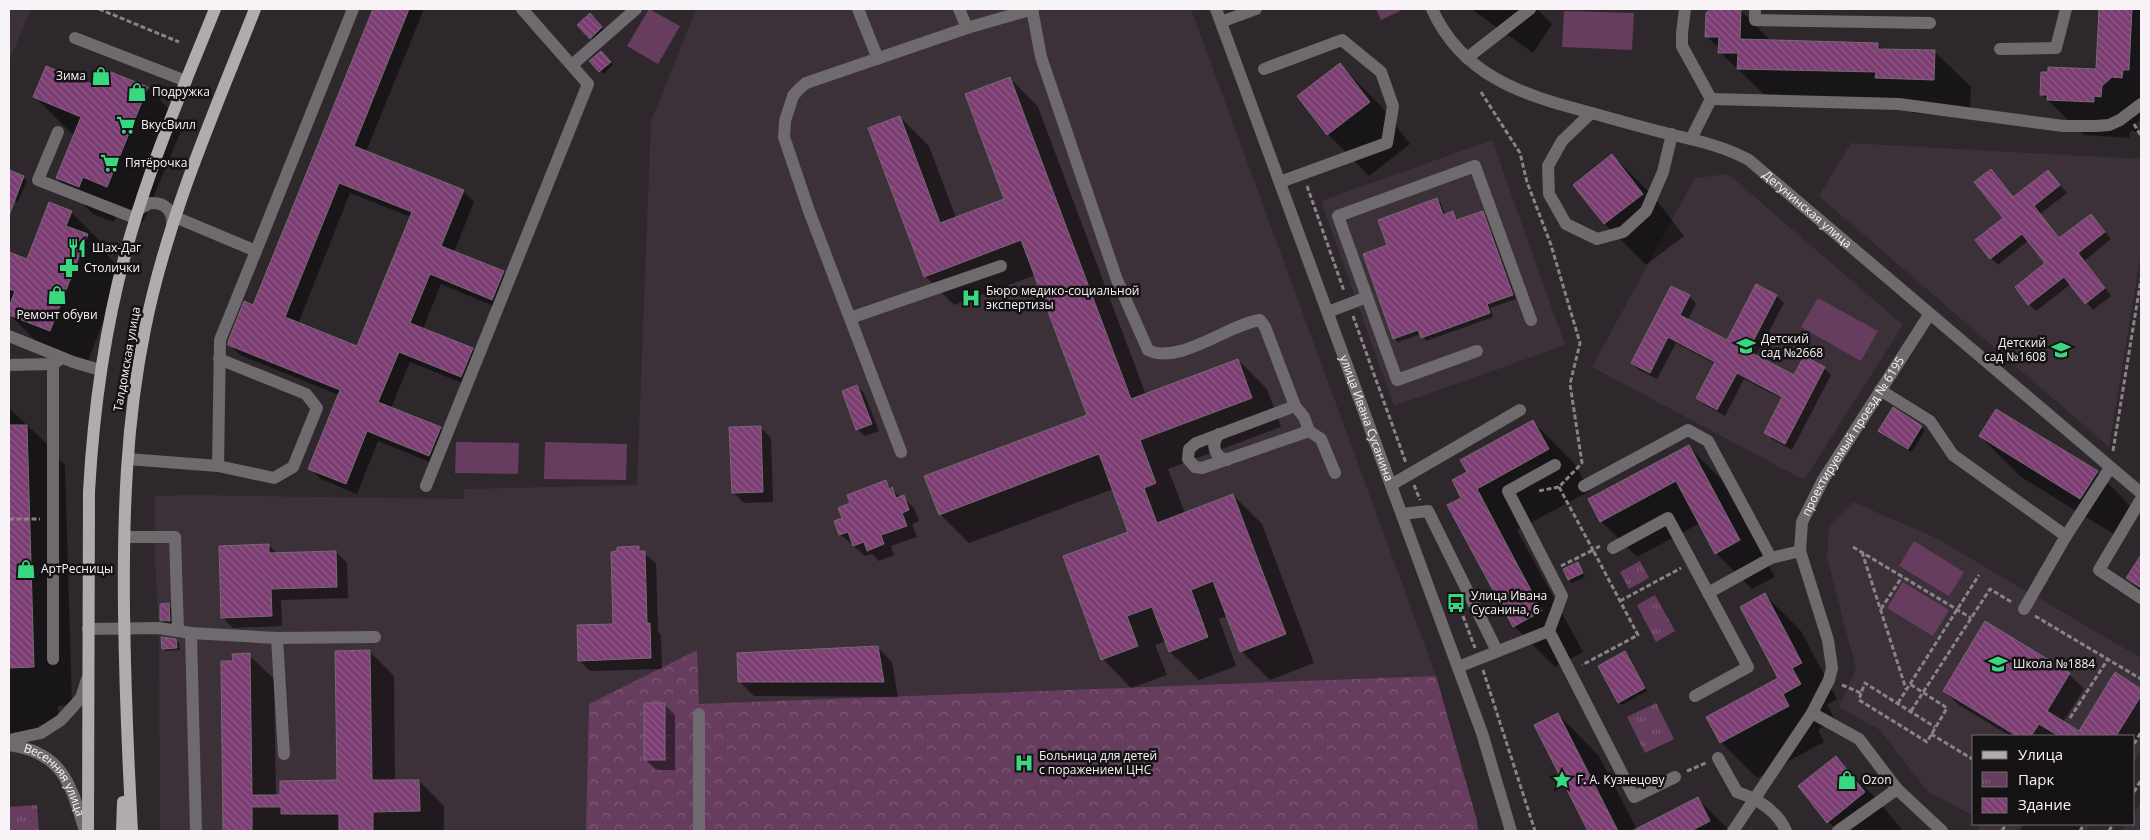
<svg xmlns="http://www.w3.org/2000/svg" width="2150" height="840" font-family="'Open Sans',sans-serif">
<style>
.built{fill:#3c3039}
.forest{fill:url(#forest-crowns);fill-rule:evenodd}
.park{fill:url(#park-tufts)}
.pitch{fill:#673d5f}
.shadow{fill:#0007;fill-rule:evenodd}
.building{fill:url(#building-back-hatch);stroke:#736b71;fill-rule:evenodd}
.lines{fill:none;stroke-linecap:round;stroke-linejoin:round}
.path{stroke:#898388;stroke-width:3;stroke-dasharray:5 2.5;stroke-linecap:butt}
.minor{stroke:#6e6a6d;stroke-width:12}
.major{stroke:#b1aaaf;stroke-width:12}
.labels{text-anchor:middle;stroke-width:5;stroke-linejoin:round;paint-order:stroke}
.poi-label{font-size:12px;fill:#f8f3f7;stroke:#151214;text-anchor:start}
.street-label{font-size:12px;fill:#f8f3f7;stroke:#151214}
</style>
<defs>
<pattern id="forest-crowns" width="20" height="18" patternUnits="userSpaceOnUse" patternTransform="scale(1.25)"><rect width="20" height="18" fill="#673d5f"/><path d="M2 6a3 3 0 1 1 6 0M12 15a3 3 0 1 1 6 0" fill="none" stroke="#7e5a77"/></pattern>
<pattern id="park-tufts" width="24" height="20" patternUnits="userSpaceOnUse" patternTransform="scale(1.25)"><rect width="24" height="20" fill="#673d5f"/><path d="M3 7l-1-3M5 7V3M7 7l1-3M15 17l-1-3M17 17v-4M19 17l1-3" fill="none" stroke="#7e5a77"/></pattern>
<pattern id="building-back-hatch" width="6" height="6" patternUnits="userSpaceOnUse" patternTransform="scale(1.25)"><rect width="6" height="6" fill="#7c3d72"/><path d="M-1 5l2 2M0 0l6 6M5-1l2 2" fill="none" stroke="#8f5a87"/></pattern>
</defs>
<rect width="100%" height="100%" fill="#2e282d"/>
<!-- built -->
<g class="built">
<path d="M9,9H31L9,61Z"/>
<path d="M696,9H1191L1436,676L1477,821L1478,831H160L159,628L155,561V496L193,495L463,499L464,489L637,485L651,121Z"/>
<path d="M1492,140L1565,345L1394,406L1321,201Z"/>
<path d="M1851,143L2140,159L2141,253L2109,447L1819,196Z"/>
<path d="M1728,174L1903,325L1804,480L1592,367L1695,178Z"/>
<path d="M1853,502L1934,537L2141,658V750L2134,761V736H1974V816L1928,792L1880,730L1839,707L1856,669L1827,558L1829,526Z"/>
<path d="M2141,801V831H2121L2126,824H2134V813Z"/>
<path d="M1981,824H2091L2085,831H1977Z"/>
</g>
<!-- forest -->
<path class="forest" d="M697,650L699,704L1436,676L1477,821L1478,831H586L589,704ZM644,703H665L644,759Z"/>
<!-- park -->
<g class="park">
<path d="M1376,9H1399L1400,11L1381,20Z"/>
<path d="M1640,561L1649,578L1629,589L1620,572Z"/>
<path d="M1655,595L1675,631L1656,642L1637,605Z"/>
<path d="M1656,703L1674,739L1645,753L1627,717Z"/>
<path d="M37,805L39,831H9V807Z"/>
</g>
<!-- pitch -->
<g class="pitch">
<path d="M649,9L680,26L658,64L627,46Z"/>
<path d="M1564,11L1634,13L1632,50L1562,47Z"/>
<path d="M1818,298L1878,331L1861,361L1801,327Z"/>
<path d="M456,442L519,443L518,474L455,473Z"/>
<path d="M545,442L627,444L626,480L544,479Z"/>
<path d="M1914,541L1964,572L1949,596L1899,566Z"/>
<path d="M1903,582L1949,610L1933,636L1887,608Z"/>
</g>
<!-- shadow -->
<g class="shadow">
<path d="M374,9H424L366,152L463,191L474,202L454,252L503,272L514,283L503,310L441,284L423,329L472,349L483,360L472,387L410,362L391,408L440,428L451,439L440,466L378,441L357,494L321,479L310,468L339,395L240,355L229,344L254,306ZM350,193L411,217L358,348L298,324Z"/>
<path d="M1471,9H1537L1552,24L1533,53Z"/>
<path d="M2100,9H2141V119L2137,122V132L2130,131L2129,138L2084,135L2041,94L2097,71Z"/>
<path d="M1740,10L1771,41L1877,44L1883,50L1935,52L1971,87L1970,115L1913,113L1907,107L1774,104L1720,52V49L1706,36Z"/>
<path d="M590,15L605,31L594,41L579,25Z"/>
<path d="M601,52L613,65L603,74L591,61Z"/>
<path d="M1339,64L1381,106L1410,144L1369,176L1328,134Z"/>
<path d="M102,69L148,88L184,124L143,222L119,212L114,222L93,214L57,178L75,135L71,133L35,97L94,87Z"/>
<path d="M1010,78L1038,107L1146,395L1238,360L1267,389L1281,427L1168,469L1185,513L1233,495L1262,524L1314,663L1270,680L1241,651L1227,616L1219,619L1236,666L1199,680L1170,652L1166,641L1155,645L1167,675L1131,688L1103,659L1130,533L1113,489L969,543L940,514L1088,416L1036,275L954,305L925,276L900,117L929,146L956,218L1006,200Z"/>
<path d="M1612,155L1654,197L1684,236L1646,265L1605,224L1575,185Z"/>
<path d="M2048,171L2067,193L2040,214L2060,239L2091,215L2111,239L2084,261L2111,296L2093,310L2071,284L2036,311L2029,304L2047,263L2029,240L1998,265L1991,258L2004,218L2014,198Z"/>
<path d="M11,172L27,180L18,202L9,199V178Z"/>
<path d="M1437,199L1441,203L1445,215L1453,213L1458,221L1482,212L1486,216L1516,299L1490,308L1493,317L1426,341L1421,334L1398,342L1394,338L1389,246Z"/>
<path d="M71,212L107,248L105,253L123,271L86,366L44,349L9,314V254L28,261Z"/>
<path d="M1757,285L1777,296L1784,303L1756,356L1794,377L1824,368L1831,375L1792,450L1772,439L1765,432L1783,399L1744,379L1725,416L1705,405L1698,398L1715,364L1676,343L1657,379L1639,370L1632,363L1689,296L1696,304L1687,321L1727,342Z"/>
<path d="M857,386L864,393L879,431L865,436L857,429Z"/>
<path d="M9,408L50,447V450L65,465L72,705L58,706V724L39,725L40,738L9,739Z"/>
<path d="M1893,409L1925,430L1912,452L1883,434Z"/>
<path d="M1533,422L1574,463L1590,491L1517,530L1583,652L1555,667L1514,626L1463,498L1468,472Z"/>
<path d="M760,427L771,438L773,502L744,503L733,492Z"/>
<path d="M1980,436L2097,472L2138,514L2122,539L2021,477Z"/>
<path d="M1688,446L1724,482L1775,577L1752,589L1716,553L1700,523L1637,557L1601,521L1590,500Z"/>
<path d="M885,482L901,498L903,497L914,508L919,521L912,524L917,537L891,546L894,555L879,561L872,554L865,556L840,534L844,519L852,504Z"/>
<path d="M269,545L277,554L336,552L347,563L348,598L281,600L282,626L233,628L222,617Z"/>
<path d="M638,548L656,563L658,632L661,635L662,669L590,671L579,660L614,625Z"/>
<path d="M2141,557V592L2128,578Z"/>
<path d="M1577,563L1585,577L1572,583L1569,580Z"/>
<path d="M1765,595L1801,631L1837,699L1827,705L1835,720L1818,730L1824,742L1757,778L1721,742L1780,678Z"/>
<path d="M168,605L172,608V624L165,623L162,619Z"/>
<path d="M176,640L179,643L180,650L166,651L163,648Z"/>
<path d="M877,647L892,662L898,697L754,696L740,682Z"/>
<path d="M369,651L394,676L395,781H419L444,806V831H225L222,663H234L249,655L274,679L276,796L339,781Z"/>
<path d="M1625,652L1647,691L1622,705L1619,702Z"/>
<path d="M2069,674L2084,689L2063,722L2080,732L2115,674L2141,690V734L2134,746V736H2010L1959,705L1944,691Z"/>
<path d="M664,704L675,715V770H656L645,759Z"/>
<path d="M1558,714L1599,756L1637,830L1698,799L1730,831H1589L1536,726Z"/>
<path d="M1836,758L1877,799L1903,831H1838L1828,822Z"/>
<path d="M2024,824H2086L2081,831H2019Z"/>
</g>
<!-- building -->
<g class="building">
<path d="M373,9H409L354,146L464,190L441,246L504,271L492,300L430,274L410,323L473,348L461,377L399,352L378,402L441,427L429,456L367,431L346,484L308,469L340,390L228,345V342L244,301L253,305ZM339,183L412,212L357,346L285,317Z"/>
<path d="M1711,9H1741L1740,39L1878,43V49L1935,50L1934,80L1875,78L1876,72L1737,69L1738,53H1718L1719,37H1705L1706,13Z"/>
<path d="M2099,9H2132L2129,70H2123L2122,78L2112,77L2102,86L2101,97L2094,96V102L2047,100V95H2040L2041,72H2048V67L2096,69Z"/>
<path d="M590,13L602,27L590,39L577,25Z"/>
<path d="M601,51L611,62L599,72L589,61Z"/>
<path d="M1340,63L1370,102L1327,135L1297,96Z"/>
<path d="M46,66L94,85L101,68L148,87L107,187L83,177L79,187L56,178L81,117L33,97Z"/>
<path d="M1010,77L1131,399L1238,359L1252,398L1140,440L1156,483L1144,488L1157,523L1233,494L1286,634L1240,652L1213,581L1191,590L1208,637L1169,652L1152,607L1127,616L1138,646L1101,660L1063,556L1128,532L1099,454L939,515L924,476L1087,415L1021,240L924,277L868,128L900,116L940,223L1004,199L965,94Z"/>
<path d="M1612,154L1643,194L1604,224L1573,185Z"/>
<path d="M1991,169L2013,197L2048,170L2060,185L2034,206L2059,238L2091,214L2105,232L2078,253L2105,288L2085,304L2064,277L2028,305L2015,287L2045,263L2022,234L1990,259L1975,240L2003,218L1974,182Z"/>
<path d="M9,170L24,176L10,213H9Z"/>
<path d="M1437,198L1443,215L1453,211L1456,220L1483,211L1513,295L1487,304L1490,313L1421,338L1418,330L1393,339L1363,254L1387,245L1378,220Z"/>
<path d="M49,202L72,211L66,226L88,234L50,331L9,315V307L15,291L9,289V252L27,259Z"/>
<path d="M1756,284L1777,295L1748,351L1794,375L1804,356L1825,367L1785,444L1764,433L1782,397L1737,373L1717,410L1696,398L1715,362L1668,337L1650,373L1631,363L1671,286L1690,295L1680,315L1727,340Z"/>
<path d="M857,385L872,424L856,430L842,391Z"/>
<path d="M1893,407L1922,426L1908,449L1878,431Z"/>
<path d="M1996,409L2098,471L2080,499L1979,436Z"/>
<path d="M1533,420L1549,449L1477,489L1542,611L1513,627L1447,505L1461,498L1452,480L1467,472L1460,460Z"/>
<path d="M9,425H27L34,667L9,668Z"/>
<path d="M761,426L763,492L732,493L729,427Z"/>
<path d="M1689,445L1740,540L1715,554L1676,481L1600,522L1588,499Z"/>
<path d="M886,480L889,489L892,487L896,498L904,495L909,510L902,513L907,526L881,535L884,544L867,551L864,542L853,546L848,532L839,535L834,521L842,518L838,508L850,503L847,495Z"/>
<path d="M269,544V553L336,551L337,587L271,589L272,616L221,618L219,546Z"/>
<path d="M639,546V551H645L647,623H650L651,658L578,661L577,625L613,624L611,552L617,551V547Z"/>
<path d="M2141,555V588L2126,578Z"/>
<path d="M1578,562L1583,573L1568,580L1563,569Z"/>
<path d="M1765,593L1802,663L1792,668L1801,684L1783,694L1789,706L1720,743L1706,717L1778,678L1740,607Z"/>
<path d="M169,603L170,621L160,620V604Z"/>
<path d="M1985,621L2070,673L2047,711L2079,731L2115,672L2141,689V696L2116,736H2059L2039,724L2031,736H2017L1943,691Z"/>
<path d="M161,637L176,639L177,648L162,649Z"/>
<path d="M878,646L884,682H738L737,653Z"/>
<path d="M370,650L372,780H419L420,811L373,812V831H339V814H281V807H252V831H223L221,661H233L232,654L250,653L252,795H280V781L337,780L335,651Z"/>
<path d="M1625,651L1645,688L1618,703L1598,666Z"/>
<rect x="644" y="703" width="21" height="57"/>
<path d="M1558,713L1618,831H1588L1534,725Z"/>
<path d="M1836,756L1865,792L1827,823L1798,786Z"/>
<path d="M1698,797L1710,821L1691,831H1632Z"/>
</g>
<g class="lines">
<!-- path -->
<g class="path">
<path d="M99,9L179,42"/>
<path d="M1481,92L1520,153L1527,182L1551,245L1580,343L1570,384L1582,463L1559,487L1538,491"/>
<path d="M2134,124L2141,136"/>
<path d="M1307,186L1344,291"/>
<path d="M1353,316L1406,463"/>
<path d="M2113,451L2141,279"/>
<path d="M1414,485L1420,500"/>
<path d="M1559,487L1593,550L1600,546"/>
<path d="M9,519H40"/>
<path d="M1853,547L1971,618"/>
<path d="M1862,552L1906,689"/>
<path d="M1561,566L1593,550L1638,635L1582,665"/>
<path d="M1620,601L1681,568"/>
<path d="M1881,609L1902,577"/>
<path d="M1463,616L1475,648"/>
<path d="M2035,616L2141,679"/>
<path d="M1483,670L1535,831"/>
<path d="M1842,685L1861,693L1865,683L1935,727"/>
<path d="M1861,693L1859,700L1927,742L1947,708L1910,684"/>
<path d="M1898,703L1979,575"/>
<path d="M1911,711L1990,589L2013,603"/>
<path d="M2070,718L2108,659"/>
<path d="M1931,734L1974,760"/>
<path d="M2134,744L2141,732"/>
<path d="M1687,771L1706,763"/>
<path d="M2134,792L2141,780"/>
<path d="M2002,831L2006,824"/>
<path d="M2080,831L2084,824"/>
<path d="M2109,831L2113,824"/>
</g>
<!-- minor -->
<g class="minor">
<path d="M858,9L878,59"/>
<path d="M959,9L967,28"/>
<path d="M1032,9L1041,57L1117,280L1148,350C1178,366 1229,324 1260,320L1265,327L1295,406L1304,417L1309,431L1321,439L1335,473"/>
<path id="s1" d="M1216,9L1482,733L1511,831"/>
<path id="s2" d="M1432,9C1462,76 1523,95 1588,112C1617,120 1645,128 1673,135C1700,141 1725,147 1749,160L2141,493"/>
<path d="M1685,9L1682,33V46L1711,99L1691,139"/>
<path d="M1755,9V20L1930,23"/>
<path d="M1221,22L1256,9"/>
<path d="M75,38L186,81"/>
<path d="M2000,49L2056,48L2066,9"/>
<path d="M1467,58L1530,9"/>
<path d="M572,65L636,9"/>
<path d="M1264,69L1342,40L1381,72L1393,106L1387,143L1280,182"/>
<path d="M1711,99L1899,104L2063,126H2096L2109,125L2120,120L2141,104"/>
<path d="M1591,113L1562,141L1548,166L1549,194L1566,224L1597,239L1623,232L1646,211L1663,172L1672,134"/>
<path d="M58,132L38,180L135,218"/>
<path d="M136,215L139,209L150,203C165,202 174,211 172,226"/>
<path d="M256,251L353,9"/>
<path d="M1367,297L1338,216L1475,166L1531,320"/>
<path d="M1328,312L1367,297L1397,380L1477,351"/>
<path d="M850,318L1001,266"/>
<path d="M9,336L73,362L100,370"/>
<path d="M53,364V659"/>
<path d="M9,365L53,364L59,360"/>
<path d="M1880,390L1930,421L1953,455L2066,536"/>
<path d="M1295,406L1196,443L1189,449L1188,459L1195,467L1202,468L1309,431"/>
<path d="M1219,434C1211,444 1213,456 1227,460"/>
<path d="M901,452L809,211L784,137L785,121L793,96L799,89L806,83L967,28L1033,9"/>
<path d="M128,459L218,466L220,340L256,251L175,217"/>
<path d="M1555,465L1508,491L1562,596L1549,631L1634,797L1675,777"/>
<path d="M218,466L274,478L293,467L317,408L306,394L219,359"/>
<path d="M1391,485L1520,410"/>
<path d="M426,486L588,84L522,9"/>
<path d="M1584,486L1688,430L1708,441L1771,558"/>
<path d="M2141,499L2099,570L2141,598"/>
<path d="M1402,514L1428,511L1497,651"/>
<path d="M125,537H175L178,631"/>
<path d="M1613,548L1668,518L1748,667L1695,696"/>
<path d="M1708,593L1771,558L1800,551"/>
<path d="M2024,609L2066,536L2110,468"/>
<path d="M88,629L159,628L191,633L277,638L375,637"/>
<path d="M191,633L196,831"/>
<path d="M277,638L284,754"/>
<path d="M1458,667L1549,631"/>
<path d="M1812,713L1859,739L1897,789L1942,831"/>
<path d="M699,714V831"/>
<path d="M9,740L41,733L61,720L81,698L87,679"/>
<path id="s3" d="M9,745C63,752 71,785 85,831"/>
<path d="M1718,758L1737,792C1758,799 1777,810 1786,831"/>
<path id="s4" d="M1733,831L1812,713L1829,680L1832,668L1828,640L1800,551L1802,522L1823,480L1929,315"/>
<path d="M1838,831L1897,789"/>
</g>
<!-- major -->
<g class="major">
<path d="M88,831L89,492C94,399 108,306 136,217C158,146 187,78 215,9"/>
<path d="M122,831L123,802"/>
<path d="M132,831C128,758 125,685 124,611C123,516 126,422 145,329C167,218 214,113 255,9"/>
</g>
</g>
<!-- icons -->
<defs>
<g id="shop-bare" transform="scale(1.5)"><path d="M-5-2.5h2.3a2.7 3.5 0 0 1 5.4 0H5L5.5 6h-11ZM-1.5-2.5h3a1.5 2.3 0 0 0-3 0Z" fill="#38d880" stroke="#151214" stroke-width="2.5" paint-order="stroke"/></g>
<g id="supermarket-bare" transform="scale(1.5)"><path d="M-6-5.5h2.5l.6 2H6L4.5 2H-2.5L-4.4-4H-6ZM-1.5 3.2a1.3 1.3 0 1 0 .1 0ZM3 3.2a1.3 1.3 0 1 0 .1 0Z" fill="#38d880" stroke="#151214" stroke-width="2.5" paint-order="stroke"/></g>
<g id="restaurant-bare" transform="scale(1.5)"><path d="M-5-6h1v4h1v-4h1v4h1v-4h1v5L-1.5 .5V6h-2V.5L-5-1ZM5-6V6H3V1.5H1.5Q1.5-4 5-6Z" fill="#38d880" stroke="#151214" stroke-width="2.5" paint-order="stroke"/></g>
<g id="pharmacy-bare" transform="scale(1.5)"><path d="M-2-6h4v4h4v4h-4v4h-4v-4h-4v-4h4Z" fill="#38d880" stroke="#151214" stroke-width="2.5" paint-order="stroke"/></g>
<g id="hospital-bare" transform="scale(1.5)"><path d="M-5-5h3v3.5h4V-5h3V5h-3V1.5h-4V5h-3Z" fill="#38d880" stroke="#151214" stroke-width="2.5" paint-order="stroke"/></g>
<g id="school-bare" transform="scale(1.5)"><path d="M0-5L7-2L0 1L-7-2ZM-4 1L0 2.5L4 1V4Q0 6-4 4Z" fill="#38d880" stroke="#151214" stroke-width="2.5" paint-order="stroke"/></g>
<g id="bus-bare" transform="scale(1.5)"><path d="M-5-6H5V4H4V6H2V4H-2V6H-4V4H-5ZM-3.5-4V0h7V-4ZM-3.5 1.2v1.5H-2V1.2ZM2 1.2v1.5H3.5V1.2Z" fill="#38d880" stroke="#151214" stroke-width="2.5" paint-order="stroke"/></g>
<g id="sight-bare" transform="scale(1.5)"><path d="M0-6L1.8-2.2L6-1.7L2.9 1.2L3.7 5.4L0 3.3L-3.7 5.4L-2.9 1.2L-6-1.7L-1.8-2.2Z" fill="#38d880" stroke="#151214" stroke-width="2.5" paint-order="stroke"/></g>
</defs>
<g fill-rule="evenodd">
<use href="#shop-bare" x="101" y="76"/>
<use href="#shop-bare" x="137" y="92"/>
<use href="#supermarket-bare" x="126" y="125"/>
<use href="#supermarket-bare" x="110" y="163"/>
<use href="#restaurant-bare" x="77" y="248"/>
<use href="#pharmacy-bare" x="69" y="268"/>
<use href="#shop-bare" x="57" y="295"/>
<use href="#hospital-bare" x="971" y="298"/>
<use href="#school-bare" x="1746" y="346"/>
<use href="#school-bare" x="2061" y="350"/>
<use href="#shop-bare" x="26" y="569"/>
<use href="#bus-bare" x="1456" y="603"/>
<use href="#school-bare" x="1998" y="664"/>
<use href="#hospital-bare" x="1024" y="763"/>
<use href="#sight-bare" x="1562" y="780"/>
<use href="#shop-bare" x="1847" y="780"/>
</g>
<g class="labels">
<!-- poi labels -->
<g class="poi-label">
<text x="86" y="80" text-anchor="end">Зима</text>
<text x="152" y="96">Подружка</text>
<text x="141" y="129">ВкусВилл</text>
<text x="125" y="167">Пятёрочка</text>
<text x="92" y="252">Шах-Даг</text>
<text x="84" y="272">Столички</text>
<text x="986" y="295">Бюро медико-социальной<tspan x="986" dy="14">экспертизы</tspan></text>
<text x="57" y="319" text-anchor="middle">Ремонт обуви</text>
<text x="1761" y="343">Детский<tspan x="1761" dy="14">сад №2668</tspan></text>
<text x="2046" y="347" text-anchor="end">Детский<tspan x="2046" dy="14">сад №1608</tspan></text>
<text x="41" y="573">АртРесницы</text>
<text x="1471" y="600">Улица Ивана<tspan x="1471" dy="14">Сусанина, 6</tspan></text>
<text x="2013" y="668">Школа №1884</text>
<text x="1039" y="760">Больница для детей<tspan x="1039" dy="14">с поражением ЦНС</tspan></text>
<text x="1577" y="784">Г. А. Кузнецову</text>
<text x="1862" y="784">Ozon</text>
</g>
<!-- street labels -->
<g class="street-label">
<text dy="4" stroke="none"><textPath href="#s2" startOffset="439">Дегунинская улица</textPath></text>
<text transform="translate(127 359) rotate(-80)" y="4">Талдомская улица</text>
<text dy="4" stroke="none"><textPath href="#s1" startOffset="436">улица Ивана Сусанина</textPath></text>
<text dy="4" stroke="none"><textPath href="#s4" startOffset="442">проектируемый проезд № 6195</textPath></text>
<text dy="4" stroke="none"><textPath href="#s3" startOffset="62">Весенняя улица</textPath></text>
</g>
</g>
<!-- border -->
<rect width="2150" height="840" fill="none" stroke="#f8f3f7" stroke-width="20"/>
<!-- legend -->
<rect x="1972" y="735" width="162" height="90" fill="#151214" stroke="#706c6f"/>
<rect x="1982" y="751" width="25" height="8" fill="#b1aaaf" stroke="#706c6f"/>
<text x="2018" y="760" font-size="15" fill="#f8f3f7">Улица</text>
<rect x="1982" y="772" width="25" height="15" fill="url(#park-tufts)" stroke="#706c6f"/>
<text x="2018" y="785" font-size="15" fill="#f8f3f7">Парк</text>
<rect x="1982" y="798" width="25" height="15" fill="url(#building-back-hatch)" stroke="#706c6f"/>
<text x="2018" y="810" font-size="15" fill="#f8f3f7">Здание</text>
</svg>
